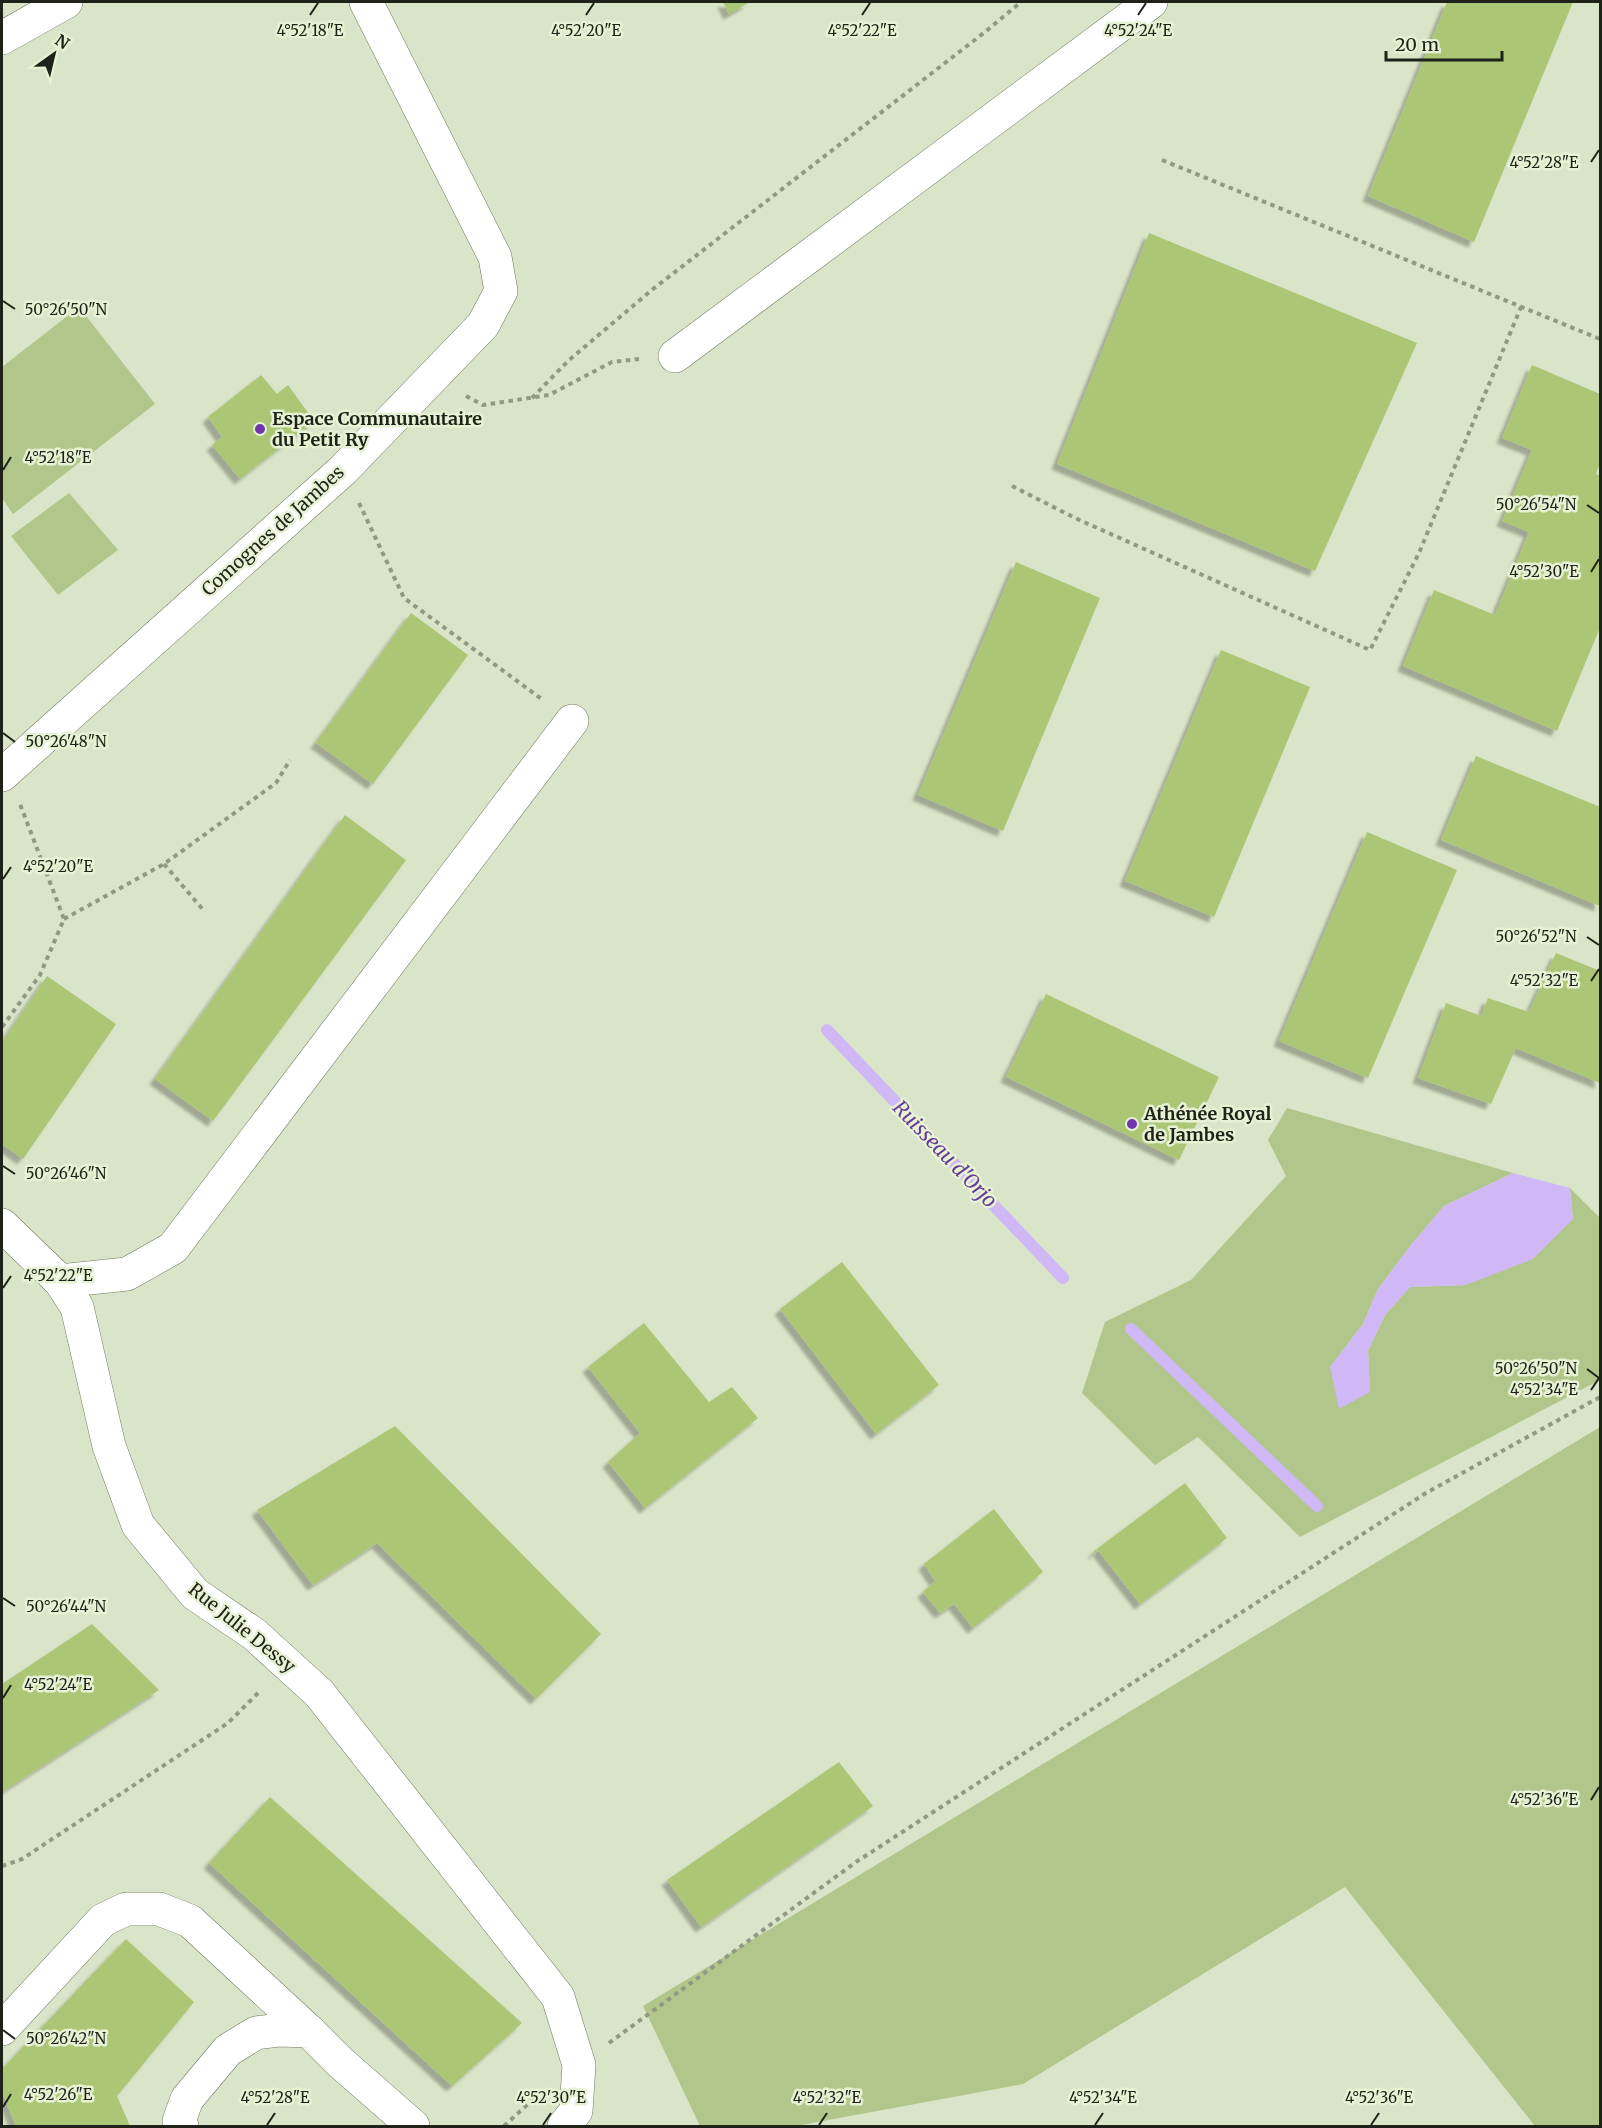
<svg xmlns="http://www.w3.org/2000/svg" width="1602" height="2128" font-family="Merriweather,serif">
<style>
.green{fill:#b1c68a}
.water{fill:#cfb8f5}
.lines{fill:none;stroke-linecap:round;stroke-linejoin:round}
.stream{stroke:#cfb8f5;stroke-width:12}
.building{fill:#abc675;filter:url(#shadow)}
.minor-casing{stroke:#6f785f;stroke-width:34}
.path{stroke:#919984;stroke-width:4;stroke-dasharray:4.5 4.5;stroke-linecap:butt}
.minor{stroke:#fff;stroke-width:33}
.ticks{fill:none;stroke:#1f2218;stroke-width:2}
.poi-dot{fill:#7037ad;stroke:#e7f2d5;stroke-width:2}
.labels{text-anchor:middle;stroke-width:5;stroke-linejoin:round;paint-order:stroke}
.poi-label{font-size:18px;font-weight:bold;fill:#1f2218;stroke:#e7f2d5;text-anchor:start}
.street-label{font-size:18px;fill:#1f2218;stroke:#e7f2d5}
.water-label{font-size:20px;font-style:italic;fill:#643c94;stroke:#e7f2d5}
.ticks-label{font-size:15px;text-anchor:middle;fill:#1f2218;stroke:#e7f2d5;stroke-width:5;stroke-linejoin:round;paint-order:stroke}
</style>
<defs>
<filter id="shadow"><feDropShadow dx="-5.5" dy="5.5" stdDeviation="1.5" flood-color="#0004"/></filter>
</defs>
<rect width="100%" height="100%" fill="#dae4c8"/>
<!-- green -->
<g class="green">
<path d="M79,307L155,404L13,514L2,498V367Z"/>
<path d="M69,493L118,550L58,595L11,536Z"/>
<path d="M1287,1108L1513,1173L1444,1206L1411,1245L1378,1289L1363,1324L1330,1367L1370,1392L1368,1351L1385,1315L1410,1287L1466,1285L1573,1219L1570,1188L1600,1218V1380L1300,1537L1198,1437L1155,1465L1082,1393L1105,1322L1191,1280L1286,1176L1268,1140Z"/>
<path d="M1600,1427V2126H1535L1345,1887L1023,2084L796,2126H700L643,2006Z"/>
</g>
<!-- water -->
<path class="water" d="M1513,1173L1570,1188L1573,1219L1533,1259L1466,1285L1410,1287L1385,1315L1368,1351L1370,1392L1339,1409L1330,1367L1363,1324L1378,1289L1411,1245L1444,1206Z"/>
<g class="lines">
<!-- stream -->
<g class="stream">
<path d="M827,1030L1063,1278"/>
<path d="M1131,1329L1317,1506"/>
</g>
</g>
<!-- building -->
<g class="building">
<path d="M723,2H750L729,14Z"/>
<path d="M1447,2H1573L1474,242L1368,196Z"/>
<path d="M1149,233L1417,343L1315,571L1057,464Z"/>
<path d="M1532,365L1600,394V463L1596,474L1600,476V631L1599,630L1557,731L1403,666L1434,590L1495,615L1529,532L1502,521L1532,450L1502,438Z"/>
<path d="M261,375L277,394L288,385L314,421L240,479L212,445L222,437L208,417Z"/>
<path d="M1016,562L1100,598L1003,831L918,795Z"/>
<path d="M411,613L468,655L373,784L316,743Z"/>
<path d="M1221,650L1310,687L1214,917L1125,881Z"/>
<path d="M1476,756L1600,807V906L1441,840Z"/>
<path d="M345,815L406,860L213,1121L155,1079Z"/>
<path d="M1367,832L1457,870L1368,1078L1279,1041Z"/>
<path d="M1556,953L1600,971V1083L1516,1048L1491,1104L1418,1078L1446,1003L1481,1016L1488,998L1529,1012Z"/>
<path d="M47,976L116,1024L23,1159L2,1144V1042Z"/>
<path d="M1046,994L1219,1077L1179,1160L1006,1077Z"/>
<path d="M842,1262L939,1385L876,1434L780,1309Z"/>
<path d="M644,1323L709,1402L732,1387L758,1418L645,1508L608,1462L640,1433L588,1367Z"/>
<path d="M395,1426L601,1634L536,1699L377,1543L313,1585L257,1510Z"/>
<path d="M1185,1483L1227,1538L1140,1604L1097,1549L1095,1555L1094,1551Z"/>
<path d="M994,1509L1043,1572L973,1628L954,1604L940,1613L923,1592L935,1581L924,1564Z"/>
<path d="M92,1624L159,1690L2,1792V1684Z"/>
<path d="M839,1762L873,1806L701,1927L667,1880Z"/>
<path d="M270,1797L522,2023L452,2086L209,1863Z"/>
<path d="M126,1939L194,2002L117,2096L130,2126H16L2,2092V2069Z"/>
</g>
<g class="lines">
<!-- minor casing -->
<g class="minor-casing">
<g id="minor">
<path d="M2,38L66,2"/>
<path d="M675,356L1151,2"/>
<path d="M2,775L343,470L483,325L501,291L495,257L366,2"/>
<path d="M2,1225L60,1281L77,1307L109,1446L138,1525L195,1594L254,1634L319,1693L558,1997L579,2065L576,2111L564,2126"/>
<path d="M60,1281L127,1274L173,1248L572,721"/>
<path d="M2,2029L103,1920L126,1909H159L190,1921L309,2031"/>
<path d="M182,2126L179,2121L187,2099L228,2050L256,2033L280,2030L309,2031L340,2062L413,2126"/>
</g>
</g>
<!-- path -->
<g class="path">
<path d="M1162,160L1600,339"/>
<path d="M466,396L483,405L549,395L612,362L639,359"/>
<path d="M532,398L568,361L653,289L985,32L1021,2"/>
<path d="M1012,486L1075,518L1370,650L1419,553L1521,307"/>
<path d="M359,503L404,598L543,700"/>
<path d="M164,864L205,912"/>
<path d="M64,919L164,864L276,783L290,760"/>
<path d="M2,1027L40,975L64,919L20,804"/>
<path d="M2,1866L22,1859L228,1723L261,1690"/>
<path d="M609,2043L856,1862L1426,1493L1600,1397"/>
<path d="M504,2126L539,2094"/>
</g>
<!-- minor -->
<use href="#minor" class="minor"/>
</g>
<!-- ticks -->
<path class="ticks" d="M310,15L318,3M586,15L594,3M862,15L870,3M1138,15L1146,3M1591,162L1599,150M3,301L15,309M3,470L11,457M1587,505L1599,513M1591,572L1599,559M3,733L15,742M3,879L11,867M1587,937L1599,945M1591,981L1599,969M3,1166L15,1174M3,1288L11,1276M1587,1369L1599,1378M1591,1390L1599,1378M3,1598L15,1606M3,1698L11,1685M1591,1800L1599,1787M3,2030L15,2039M3,2107L11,2094M267,2125L275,2113M543,2125L551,2113M819,2125L827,2113M1095,2125L1103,2113M1371,2125L1379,2113"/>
<!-- markers -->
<g class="poi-dot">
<circle cx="260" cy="429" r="6"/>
<circle cx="1132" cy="1124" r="6"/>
</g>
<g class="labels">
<!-- poi labels -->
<g class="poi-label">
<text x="272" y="425">Espace Communautaire<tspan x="272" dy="21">du Petit Ry</tspan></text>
<text x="1144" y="1120">Athénée Royal<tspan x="1144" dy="21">de Jambes</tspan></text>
</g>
<!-- street labels -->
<g class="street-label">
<text transform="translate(273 531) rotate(-42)" y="6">Comognes de Jambes</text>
<text transform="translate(242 1628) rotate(39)" y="6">Rue Julie Dessy</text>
</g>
<!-- water labels -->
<g class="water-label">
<text transform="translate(945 1154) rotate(46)" y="7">Ruisseau d'Orjo</text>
</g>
</g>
<g class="ticks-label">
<text x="586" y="36">4°52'20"E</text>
<text x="862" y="36">4°52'22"E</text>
<text x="310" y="36">4°52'18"E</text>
<text x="1138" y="36">4°52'24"E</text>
<text x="1544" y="168">4°52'28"E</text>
<text x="66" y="315">50°26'50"N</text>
<text x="58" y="463">4°52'18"E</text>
<text x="1536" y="510">50°26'54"N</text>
<text x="1544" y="577">4°52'30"E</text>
<text x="66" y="747">50°26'48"N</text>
<text x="58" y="872">4°52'20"E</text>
<text x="1536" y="942">50°26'52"N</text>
<text x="1544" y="986">4°52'32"E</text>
<text x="66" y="1179">50°26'46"N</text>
<text x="58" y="1281">4°52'22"E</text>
<text x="1536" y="1374">50°26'50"N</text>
<text x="1544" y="1395">4°52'34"E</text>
<text x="66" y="1612">50°26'44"N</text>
<text x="58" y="1690">4°52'24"E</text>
<text x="1544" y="1805">4°52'36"E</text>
<text x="66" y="2044">50°26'42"N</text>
<text x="58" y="2100">4°52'26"E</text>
<text x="275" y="2103">4°52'28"E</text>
<text x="551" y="2103">4°52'30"E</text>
<text x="827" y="2103">4°52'32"E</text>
<text x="1103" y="2103">4°52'34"E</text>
<text x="1379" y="2103">4°52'36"E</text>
</g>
<!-- border -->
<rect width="1602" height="2128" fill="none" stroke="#1f2218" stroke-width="6"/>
<!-- north arrow -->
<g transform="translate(54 54) rotate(34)" stroke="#e7f2d5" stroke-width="4.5" paint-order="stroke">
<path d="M0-4.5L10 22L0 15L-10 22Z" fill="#1f2218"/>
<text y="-9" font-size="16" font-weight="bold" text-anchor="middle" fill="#1f2218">N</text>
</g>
<!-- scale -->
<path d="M1386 51v9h116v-9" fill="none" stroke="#1f2218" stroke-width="3"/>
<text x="1395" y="51" font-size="18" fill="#1f2218" stroke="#e7f2d5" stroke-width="4.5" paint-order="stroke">20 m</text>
</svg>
